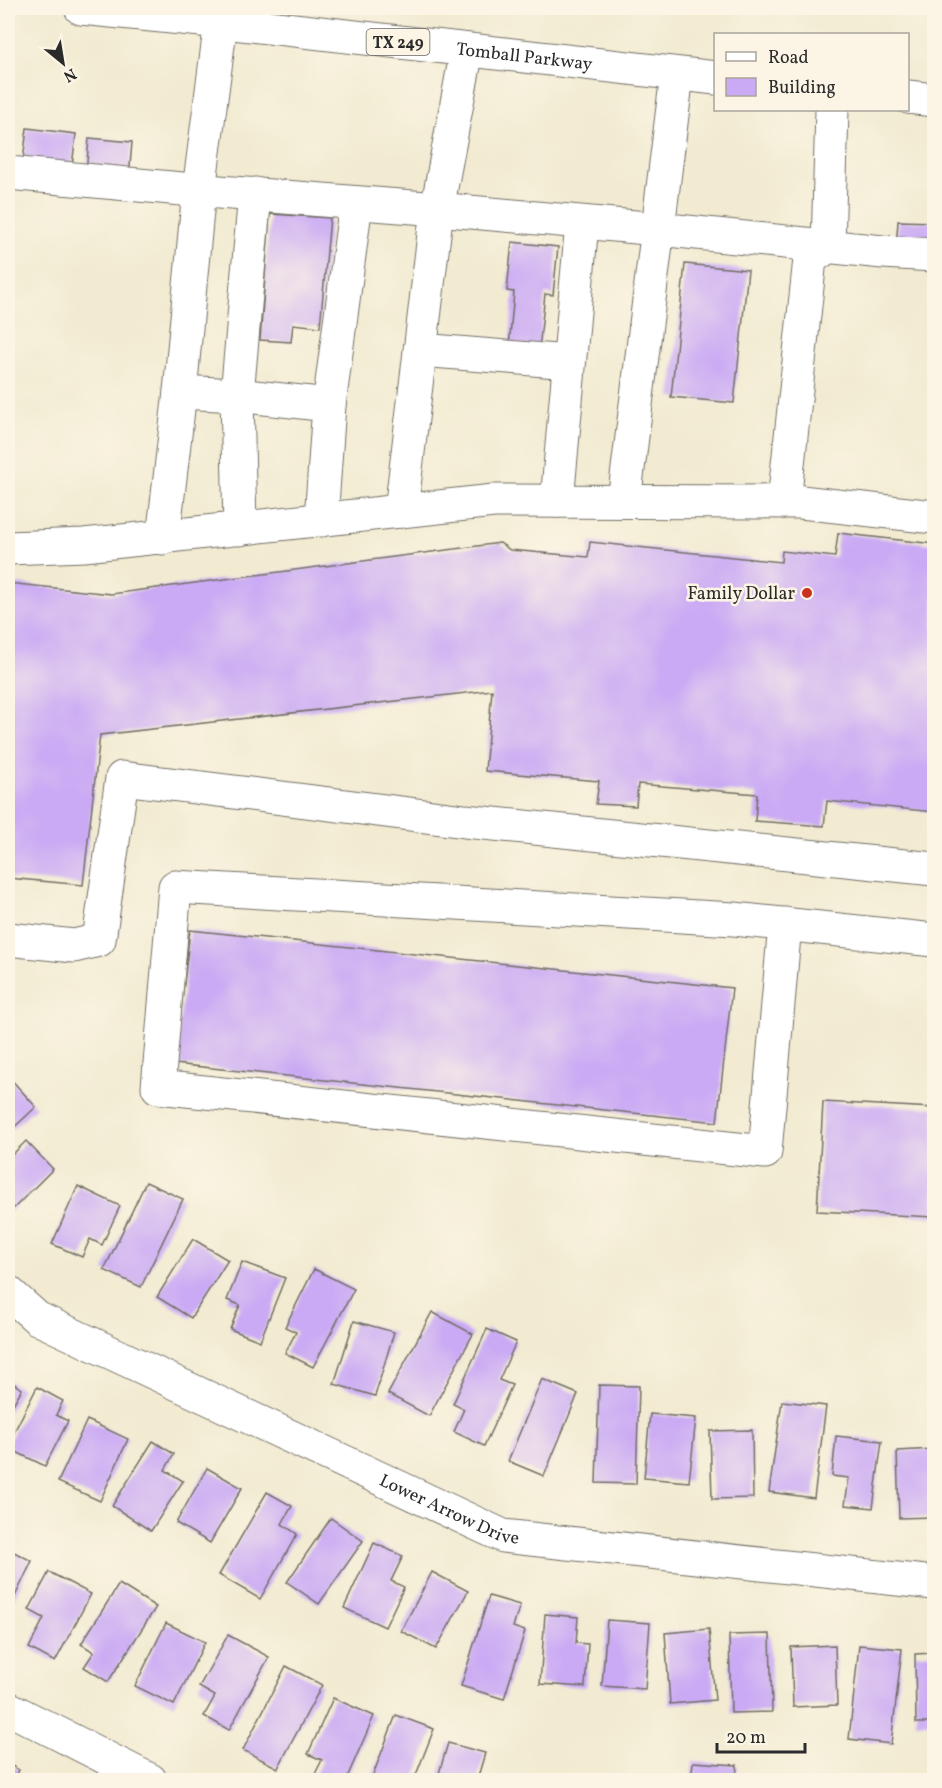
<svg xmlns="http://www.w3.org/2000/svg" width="942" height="1788" font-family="Vollkorn,serif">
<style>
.building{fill:#caaaf4}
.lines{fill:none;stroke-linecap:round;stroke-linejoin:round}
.minor-casing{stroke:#716e65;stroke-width:35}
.major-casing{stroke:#716e65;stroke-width:35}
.minor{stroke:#fff;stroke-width:33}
.major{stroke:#fff;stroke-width:33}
.poi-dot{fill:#c8321e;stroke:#fcf5e5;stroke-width:2}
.labels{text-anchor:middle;stroke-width:5;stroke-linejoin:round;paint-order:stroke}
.shield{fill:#fcf5e5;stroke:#6a6863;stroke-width:1.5}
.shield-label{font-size:16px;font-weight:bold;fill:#2b2b2b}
.street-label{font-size:18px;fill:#2b2b2b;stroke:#fcf5e5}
.poi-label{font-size:18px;fill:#2b2b2b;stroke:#fcf5e5;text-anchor:end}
</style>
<rect width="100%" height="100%" fill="#fcf5e5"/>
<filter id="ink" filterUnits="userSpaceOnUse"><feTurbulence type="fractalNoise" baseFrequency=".0167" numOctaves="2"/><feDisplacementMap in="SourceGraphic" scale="12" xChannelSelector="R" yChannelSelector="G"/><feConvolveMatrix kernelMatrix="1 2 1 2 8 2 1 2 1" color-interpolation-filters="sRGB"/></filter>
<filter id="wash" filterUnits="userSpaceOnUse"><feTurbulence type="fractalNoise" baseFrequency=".008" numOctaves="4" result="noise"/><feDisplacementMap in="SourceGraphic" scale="24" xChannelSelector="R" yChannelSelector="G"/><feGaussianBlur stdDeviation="1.35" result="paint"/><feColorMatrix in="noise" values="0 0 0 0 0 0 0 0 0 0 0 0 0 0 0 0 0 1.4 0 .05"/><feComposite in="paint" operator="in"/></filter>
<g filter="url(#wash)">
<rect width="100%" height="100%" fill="#f2ebd2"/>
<g id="blocks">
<!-- building -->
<g class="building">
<path d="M27,128L76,134L72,166L23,161Z"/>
<path d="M89,138L132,142L129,178L86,174Z"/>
<path d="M270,214L330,218L320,327L293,324L291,342L260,340Z"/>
<path d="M898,221L934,222V249L896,248Z"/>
<path d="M512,242L558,247L553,295L545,294L539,350L509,347L514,292L507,291Z"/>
<path d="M685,264L748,270L734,403L671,397Z"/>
<path d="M838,533L934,544V812L827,801L824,826L755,821L757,794L638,784L636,806L596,804L599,781L485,771L492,690L100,735L83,885L8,878V583L111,594L500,543L510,550L588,557L590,542L781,562L782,551L835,557Z"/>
<path d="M190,930L732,988L717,1122L175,1064Z"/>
<path d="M8,1076L36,1107L8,1133Z"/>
<path d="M823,1102L934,1108V1217L817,1211Z"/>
<path d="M26,1141L53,1169L8,1214V1159Z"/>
<path d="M146,1182L183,1199L141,1287L104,1270Z"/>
<path d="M78,1186L120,1206L102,1245L90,1239L82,1257L52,1244Z"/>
<path d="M193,1239L228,1260L191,1318L157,1297Z"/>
<path d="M242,1262L285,1278L260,1341L230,1329L240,1305L227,1300Z"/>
<path d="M314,1269L354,1289L313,1367L285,1353L296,1332L285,1327Z"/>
<path d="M432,1312L473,1334L429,1416L388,1394Z"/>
<path d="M354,1321L394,1332L375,1396L334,1384Z"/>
<path d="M487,1329L516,1342L499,1380L512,1385L484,1446L454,1432L464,1409L453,1404Z"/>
<path d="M542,1379L578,1394L544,1476L508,1461Z"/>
<path d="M8,1380L22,1389L8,1413Z"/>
<path d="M599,1385L639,1386L636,1484L596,1483Z"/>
<path d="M37,1387L63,1401L56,1415L68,1421L45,1466L8,1448V1444Z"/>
<path d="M782,1401L826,1406L814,1498L769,1492Z"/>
<path d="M650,1414L696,1418L689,1482L644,1478Z"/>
<path d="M87,1420L128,1439L100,1501L58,1482Z"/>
<path d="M752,1430L753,1498L712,1499L710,1431Z"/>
<path d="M836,1436L882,1441L873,1508L845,1505L849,1478L832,1476Z"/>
<path d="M153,1441L174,1454L165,1470L183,1481L151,1531L112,1506Z"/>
<path d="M934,1449V1517L899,1518L897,1451Z"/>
<path d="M207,1468L242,1488L210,1543L176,1523Z"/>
<path d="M267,1492L292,1506L282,1524L297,1534L260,1599L219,1575Z"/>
<path d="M331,1518L363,1541L319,1604L287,1582Z"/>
<path d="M374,1543L403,1556L391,1581L404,1587L385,1627L344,1608Z"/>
<path d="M8,1549L32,1561L8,1611Z"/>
<path d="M49,1572L91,1594L55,1662L29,1648L44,1618L29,1610Z"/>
<path d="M432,1572L468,1591L436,1649L401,1631Z"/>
<path d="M119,1584L156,1607L108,1682L84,1667L94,1652L81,1644Z"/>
<path d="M489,1596L520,1605L513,1627L525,1631L504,1699L461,1686Z"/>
<path d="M545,1614L578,1617L576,1643L588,1644L585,1687L540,1684Z"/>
<path d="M607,1620L650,1623L645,1689L602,1686Z"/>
<path d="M166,1623L205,1642L174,1705L135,1686Z"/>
<path d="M709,1629L715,1700L670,1704L665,1633Z"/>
<path d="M770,1634L772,1712L731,1713L729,1635Z"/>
<path d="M228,1635L269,1657L229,1730L204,1716L215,1696L199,1687Z"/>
<path d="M835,1645L837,1705L793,1707L791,1647Z"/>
<path d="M859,1645L902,1649L891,1744L849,1739Z"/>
<path d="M934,1653V1723H916L915,1654Z"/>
<path d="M286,1666L322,1685L278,1768L243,1750Z"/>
<path d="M333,1698L374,1716L346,1780H312L322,1760L308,1754Z"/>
<path d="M396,1715L434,1729L414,1780H371Z"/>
<path d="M448,1743L485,1753L477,1780H437Z"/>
<path d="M693,1762L737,1765L736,1780H691Z"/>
<path d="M8,1764L19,1770L14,1780H8Z"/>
<path d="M537,1777L538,1780H496V1778Z"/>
</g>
</g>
</g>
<g filter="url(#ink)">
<use href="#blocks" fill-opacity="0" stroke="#716e65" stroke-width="1.5"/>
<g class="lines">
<!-- minor casing -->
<g class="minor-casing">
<g id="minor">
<path d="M8,173L193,190L426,208L658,229L883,252L934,255"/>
<path d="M420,350L569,362"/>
<path d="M180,392L237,395L329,405L321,520"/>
<path d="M329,405L356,203"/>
<path d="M557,501L582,223"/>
<path d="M624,501L677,75"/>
<path d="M784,502L810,259L828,246L832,110"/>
<path d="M401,511L437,209L467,50"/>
<path d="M240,529L237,395L255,194"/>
<path d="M163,538L180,392L199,190L221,22"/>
<path d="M8,548L84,545L494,501L801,502L934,517"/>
<path d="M785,924L765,1152L158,1087L175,887L734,919L934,940"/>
<path d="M8,939L74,946L99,940L122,778L465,821L934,869"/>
<path id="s1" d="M8,1292L37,1318L503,1536L934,1583"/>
<path d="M8,1708L150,1780"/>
</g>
</g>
<!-- major casing -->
<g class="major-casing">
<g id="major">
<path id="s2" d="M81,8L242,24L716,78"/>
<path d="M908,97L934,100"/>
</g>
</g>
<!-- minor -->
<use href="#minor" class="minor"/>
<!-- major -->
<use href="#major" class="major"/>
</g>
</g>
<!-- markers -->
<circle class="poi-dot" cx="807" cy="593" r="6"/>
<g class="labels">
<!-- shield labels -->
<rect class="shield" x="366.5" y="29" width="63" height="26" rx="4.5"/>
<g class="shield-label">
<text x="398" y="48">TX 249</text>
</g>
<!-- street labels -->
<g class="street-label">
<text dy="6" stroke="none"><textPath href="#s2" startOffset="446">Tomball Parkway</textPath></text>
<text dy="6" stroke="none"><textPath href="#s1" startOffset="494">Lower Arrow Drive</textPath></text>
</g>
<!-- poi labels -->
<g class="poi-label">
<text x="795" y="599">Family Dollar</text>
</g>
</g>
<!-- margin -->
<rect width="942" height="1788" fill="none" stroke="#fcf5e5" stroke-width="30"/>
<!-- legend -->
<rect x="714" y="33" width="195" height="78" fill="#fcf5e5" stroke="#a8a49b" stroke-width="1.5"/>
<rect x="726" y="52" width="30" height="9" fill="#ffffff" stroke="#a8a49b" stroke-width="1.5"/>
<text x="768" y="63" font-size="18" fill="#2b2b2b">Road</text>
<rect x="726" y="78" width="30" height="18" fill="#caaaf4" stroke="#a8a49b" stroke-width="1.5"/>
<text x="768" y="93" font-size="18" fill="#2b2b2b">Building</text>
<!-- north arrow -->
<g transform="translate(63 63) rotate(150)" stroke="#fcf5e5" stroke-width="4.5" paint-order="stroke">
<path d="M0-4.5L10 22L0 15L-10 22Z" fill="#2b2b2b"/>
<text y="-9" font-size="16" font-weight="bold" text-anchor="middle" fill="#2b2b2b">N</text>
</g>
<!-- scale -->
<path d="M717 1743v9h88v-9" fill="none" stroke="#2b2b2b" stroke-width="3"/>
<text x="726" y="1743" font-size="18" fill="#2b2b2b" stroke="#fcf5e5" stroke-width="4.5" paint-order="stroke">20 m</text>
</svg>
